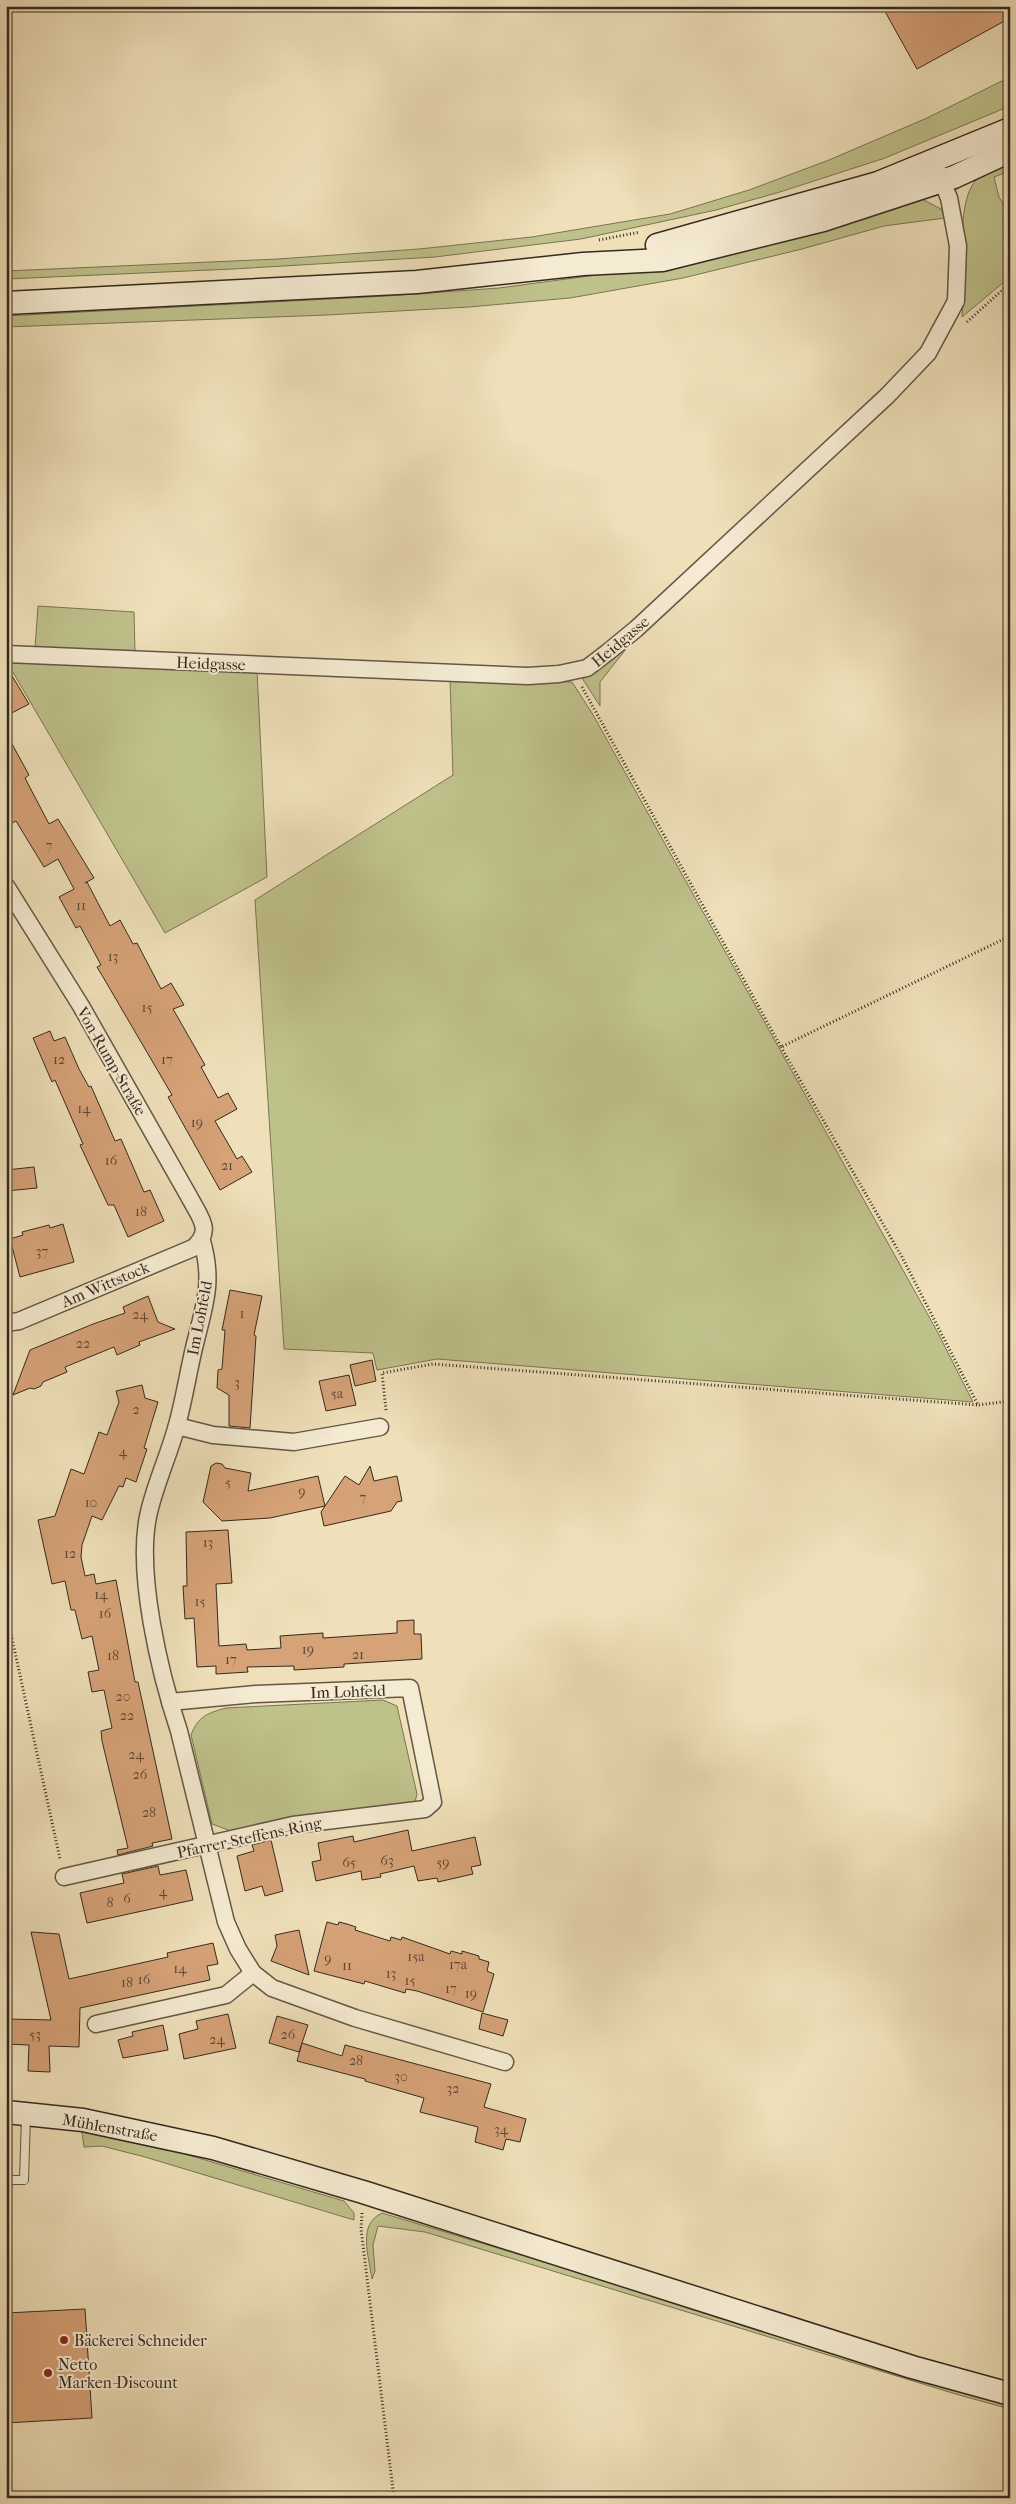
<svg xmlns="http://www.w3.org/2000/svg" width="1016" height="2504" font-family="'IM FELL French Canon',serif">
<style>
.green{fill:#bfc18b;stroke:#7a7555}
.building{fill:#d6a278;stroke:#36291f}
.lines{fill:none;stroke-linecap:round;stroke-linejoin:round}
.lane-casing{stroke:#645746;stroke-width:10}
.street-casing{stroke:#645746;stroke-width:19}
.secondary-casing{stroke:#36291f;stroke-width:25}
.path{stroke:#36291f;stroke-width:3;stroke-dasharray:1 2.5;stroke-linecap:butt}
.lane{stroke:#f5ebd2;stroke-width:8}
.street{stroke:#f5ebd2;stroke-width:16}
.secondary{stroke:#f5ebd2;stroke-width:22}
.poi-dot{fill:#8f2418;stroke:#f5ebd2;stroke-width:2}
.labels{text-anchor:middle;stroke-width:4;stroke-linejoin:round;paint-order:stroke}
.number-label{font-size:14px;fill:#5e4735}
.street-label{font-size:16px;fill:#36291f;stroke:#f5ebd2}
.poi-label{font-size:16px;fill:#36291f;stroke:#f5ebd2;text-anchor:start}
</style>
<rect width="100%" height="100%" fill="#efe0b9"/>
<filter id="stains"><feTurbulence type="fractalNoise" baseFrequency=".004" numOctaves="4"/><feColorMatrix values="0 0 0 0 .2 0 0 0 0 .09 0 0 0 0 .02 0 0 0 .5 -.17"/></filter>
<radialGradient id="worn" r=".72"><stop offset=".6" stop-color="#630" stop-opacity="0"/><stop offset="1" stop-color="#630" stop-opacity=".3"/></radialGradient>
<!-- green -->
<g class="green">
<path d="M1010,77V106L885,158L780,192L716,210L581,239L435,257L233,269L6,279V271L278,259L419,249L532,237L670,214L749,190L829,160L927,118Z"/>
<path d="M1010,158V171L994,177L999,197L1010,215V277L962,317C965,283 955,211 973,184C982,170 995,165 1010,158Z"/>
<path d="M922,199L941,209L945,218L884,226L802,249L683,278L570,298L469,307L327,315L6,327V316L387,296L499,288L604,274Z"/>
<path d="M38,606L134,612L135,652L35,648Z"/>
<path d="M626,649L600,682V706L582,678L596,672Z"/>
<path d="M7,662L257,670L267,877L165,933Z"/>
<path d="M450,680L572,682L592,713L937,1331L973,1402L437,1359L377,1370L373,1353L284,1349L255,900L453,775Z"/>
<path d="M383,1700L397,1706L417,1794L415,1802L295,1818L231,1831L212,1824L191,1735C198,1716 208,1713 226,1708Z"/>
<path d="M82,2132L185,2154L344,2201L354,2213V2220L145,2157L102,2146L84,2147Z"/>
<path d="M382,2213L1010,2403V2409L959,2395L425,2232L378,2226L373,2245L375,2271L372,2279C369,2257 357,2224 382,2213Z"/>
</g>
<!-- building -->
<g class="building">
<path d="M882,6H1010V18L917,69Z"/>
<path d="M6,666L29,704L6,716Z"/>
<path d="M6,733L29,775L25,778L49,824L58,819L94,878L85,883L87,882L110,926L120,920L133,944L137,943L161,989L171,983L184,1005L173,1009L205,1065L201,1067L218,1098L228,1093L237,1109L215,1121L237,1159L242,1156L252,1172L220,1190L168,1097L172,1095L103,977L97,967L101,965L80,926L76,928L59,897L74,889L58,859L44,867L16,821L6,826Z"/>
<path d="M50,1031L54,1041L65,1037L79,1069L89,1087L91,1086L115,1141L121,1139L144,1192L150,1190L164,1221L128,1237L114,1205H108L80,1145L83,1144L55,1080L52,1082L33,1038Z"/>
<path d="M34,1167L37,1188L6,1191V1170Z"/>
<path d="M63,1224L74,1262L20,1277L10,1239L23,1235L22,1232L49,1225L50,1228Z"/>
<path d="M230,1290L262,1296L254,1335L256,1336L250,1428L229,1426V1395L217,1388L218,1370L222,1369L225,1330H222Z"/>
<path d="M148,1296L158,1322L175,1329L139,1342L140,1345L117,1355L114,1347L65,1367L67,1372L43,1382L41,1386L34,1389L30,1388L13,1395L30,1350L93,1324L125,1313L123,1307Z"/>
<path d="M372,1360L376,1381L355,1386L350,1365Z"/>
<path d="M349,1375L356,1405L326,1411L319,1381Z"/>
<path d="M142,1385L145,1398L158,1402L144,1448L147,1449L136,1482L126,1478L123,1487L119,1486L102,1520L92,1516L82,1545L81,1557L85,1576L94,1574L96,1584L116,1580L135,1682H138L172,1839L152,1843L153,1846L118,1855L117,1850L128,1848L102,1741L101,1731L112,1728L104,1690L92,1692L88,1672L99,1670L92,1636L82,1639L75,1610H71L65,1581L52,1584L38,1520L55,1516L71,1469L84,1474L99,1432L107,1435L119,1402L116,1391Z"/>
<path d="M216,1463L222,1464L225,1468L251,1473L248,1491L318,1476L325,1506L270,1518L222,1521L203,1502L211,1466Z"/>
<path d="M370,1466L374,1481L397,1476L402,1501L397,1502L391,1511L324,1526L321,1512L345,1476L359,1485Z"/>
<path d="M228,1530L232,1583L216,1584L219,1646L246,1644L247,1650L281,1648L280,1636L323,1633V1638L397,1633V1621L414,1620V1634H421L422,1659L344,1664V1667L294,1670V1666L247,1667L248,1672L216,1674V1666L197,1667L194,1618L185,1619L183,1586H187L186,1532Z"/>
<path d="M408,1830L412,1851L475,1837L481,1865L471,1867L473,1874L438,1882L437,1878L418,1881L414,1866L380,1874L381,1877L362,1880L361,1871L316,1881L312,1862L321,1860L318,1843L353,1836L354,1842Z"/>
<path d="M271,1840L283,1891L265,1896L262,1886L245,1891L237,1856L254,1851L252,1845Z"/>
<path d="M158,1866L160,1875L186,1870L193,1900L87,1923L80,1893L124,1883L122,1874Z"/>
<path d="M327,1922L338,1925L339,1922L347,1924L356,1927L355,1930L390,1941L391,1937L401,1940L402,1937L450,1954L451,1951L462,1954V1951L479,1956V1959L489,1962L487,1971L494,1974L483,2012L417,1991L406,1989L405,1993L365,1981L364,1984L314,1971Z"/>
<path d="M299,1930L309,1975L271,1961L277,1946L275,1935Z"/>
<path d="M31,1932L59,1934L69,1979L168,1957L167,1953L213,1943L218,1964L207,1966L210,1980L80,2008L79,2047L49,2046L50,2072L28,2071L29,2045L6,2044V2019L51,2020Z"/>
<path d="M482,2013L508,2020L503,2036L479,2029Z"/>
<path d="M228,2014L236,2048L184,2059L179,2034L198,2029L196,2021Z"/>
<path d="M277,2016L308,2025L299,2052L269,2043Z"/>
<path d="M163,2025L168,2050L123,2058L118,2040L133,2036L132,2032Z"/>
<path d="M302,2043L342,2056L345,2045L491,2084L484,2107L526,2119L520,2142L506,2139L503,2150L475,2142L478,2127L420,2112L424,2098L365,2081V2079L297,2061Z"/>
<path d="M85,2309L92,2418L6,2423V2313Z"/>
</g>
<g class="lines">
<!-- lane casing -->
<g class="lane-casing">
<path id="lane" d="M6,2180H24L26,2116"/>
</g>
<!-- street casing -->
<g class="street-casing">
<g id="street">
<path d="M6,654L528,676L559,674L587,668L608,652L636,629L887,396L928,353L956,301L958,246L949,198L938,172"/>
<path d="M6,886L81,1006L191,1200C201,1219 213,1231 193,1248L19,1321L6,1323"/>
<path d="M202,1241C214,1283 204,1306 194,1348C188,1373 184,1400 177,1425C169,1455 156,1482 149,1512C135,1571 160,1674 179,1731L226,1922L238,1949L253,1973L272,1988L355,2018L505,2062"/>
<path d="M177,1426L213,1435L294,1442L380,1427"/>
<path d="M64,1877L293,1825L425,1809L433,1802L410,1688L256,1694L170,1702"/>
<path d="M96,2024L226,1995L253,1973"/>
</g>
</g>
<!-- secondary casing -->
<g class="secondary-casing">
<g id="secondary">
<path d="M657,245L878,183L1010,129"/>
<path d="M6,303L417,282L583,264L662,260L823,220L954,177L1010,151"/>
<path d="M6,2112L83,2120L213,2148L363,2192L912,2367L1010,2394"/>
</g>
</g>
<!-- path -->
<g class="path">
<path d="M599,240L640,232"/>
<path d="M967,322L1010,283"/>
<path d="M582,687L781,1047L1010,936"/>
<path d="M781,1047L902,1257L978,1405L1010,1401"/>
<path d="M386,1410L382,1373L433,1364L978,1405"/>
<path d="M6,1611L60,1859"/>
<path d="M362,2213L361,2229L394,2498"/>
</g>
<!-- lane -->
<use href="#lane" class="lane"/>
<!-- street -->
<use href="#street" class="street"/>
<!-- secondary -->
<use href="#secondary" class="secondary"/>
</g>
<!-- markers -->
<g class="poi-dot">
<circle cx="64" cy="2340" r="5"/>
<circle cx="48" cy="2373" r="5"/>
</g>
<g class="labels">
<!-- number labels -->
<g class="number-label">
<text x="49" y="850">7</text>
<text x="81" y="910">11</text>
<text x="113" y="961">13</text>
<text x="147" y="1012">15</text>
<text x="59" y="1064">12</text>
<text x="167" y="1064">17</text>
<text x="84" y="1113">14</text>
<text x="197" y="1127">19</text>
<text x="111" y="1165">16</text>
<text x="227" y="1170">21</text>
<text x="141" y="1216">18</text>
<text x="42" y="1256">37</text>
<text x="242" y="1318">1</text>
<text x="140" y="1319">24</text>
<text x="83" y="1348">22</text>
<text x="237" y="1387">3</text>
<text x="337" y="1398">5a</text>
<text x="136" y="1414">2</text>
<text x="123" y="1456">4</text>
<text x="228" y="1487">5</text>
<text x="302" y="1496">9</text>
<text x="363" y="1502">7</text>
<text x="91" y="1507">10</text>
<text x="208" y="1547">13</text>
<text x="70" y="1558">12</text>
<text x="101" y="1599">14</text>
<text x="200" y="1606">15</text>
<text x="105" y="1618">16</text>
<text x="308" y="1654">19</text>
<text x="358" y="1659">21</text>
<text x="113" y="1660">18</text>
<text x="231" y="1664">17</text>
<text x="123" y="1701">20</text>
<text x="127" y="1720">22</text>
<text x="136" y="1759">24</text>
<text x="140" y="1779">26</text>
<text x="149" y="1817">28</text>
<text x="387" y="1865">63</text>
<text x="349" y="1867">65</text>
<text x="443" y="1867">59</text>
<text x="163" y="1896">4</text>
<text x="127" y="1903">6</text>
<text x="110" y="1907">8</text>
<text x="416" y="1961">15a</text>
<text x="328" y="1963">9</text>
<text x="458" y="1969">17a</text>
<text x="347" y="1970">11</text>
<text x="180" y="1973">14</text>
<text x="391" y="1978">13</text>
<text x="144" y="1984">16</text>
<text x="410" y="1985">15</text>
<text x="127" y="1987">18</text>
<text x="451" y="1993">17</text>
<text x="471" y="1998">19</text>
<text x="35" y="2039">53</text>
<text x="288" y="2039">26</text>
<text x="217" y="2044">24</text>
<text x="356" y="2065">28</text>
<text x="401" y="2081">30</text>
<text x="453" y="2093">32</text>
<text x="501" y="2134">34</text>
</g>
<!-- street labels -->
<g class="street-label">
<text transform="translate(620 641) rotate(-40)" y="6">Heidgasse</text>
<text transform="translate(211 663) rotate(2)" y="6">Heidgasse</text>
<text transform="translate(112 1061) rotate(60)" y="6">Von-Rump-Straße</text>
<text transform="translate(105 1284) rotate(-23)" y="6">Am Wittstock</text>
<text transform="translate(199 1318) rotate(-79)" y="6">Im Lohfeld</text>
<text transform="translate(348 1691) rotate(-2)" y="6">Im Lohfeld</text>
<text transform="translate(249 1837) rotate(-12)" y="6">Pfarrer-Steffens-Ring</text>
<text transform="translate(110 2127) rotate(10)" y="6">Mühlenstraße</text>
</g>
<!-- poi labels -->
<g class="poi-label">
<text x="74" y="2346">Bäckerei Schneider</text>
<text x="58" y="2370">Netto<tspan x="58" dy="18">Marken-Discount</tspan></text>
</g>
</g>
<!-- margin -->
<rect width="1016" height="2504" fill="none" stroke="#efe0b9" stroke-width="25"/>
<rect x="8" y="8" width="1001" height="2489" fill="none" stroke="#36291f" stroke-width="2.5"/>
<rect x="12" y="12" width="991" height="2479" fill="none" stroke="#36291f"/>
<rect width="100%" height="100%" filter="url(#stains)"/>
<rect width="100%" height="100%" fill="url(#worn)"/>
</svg>
